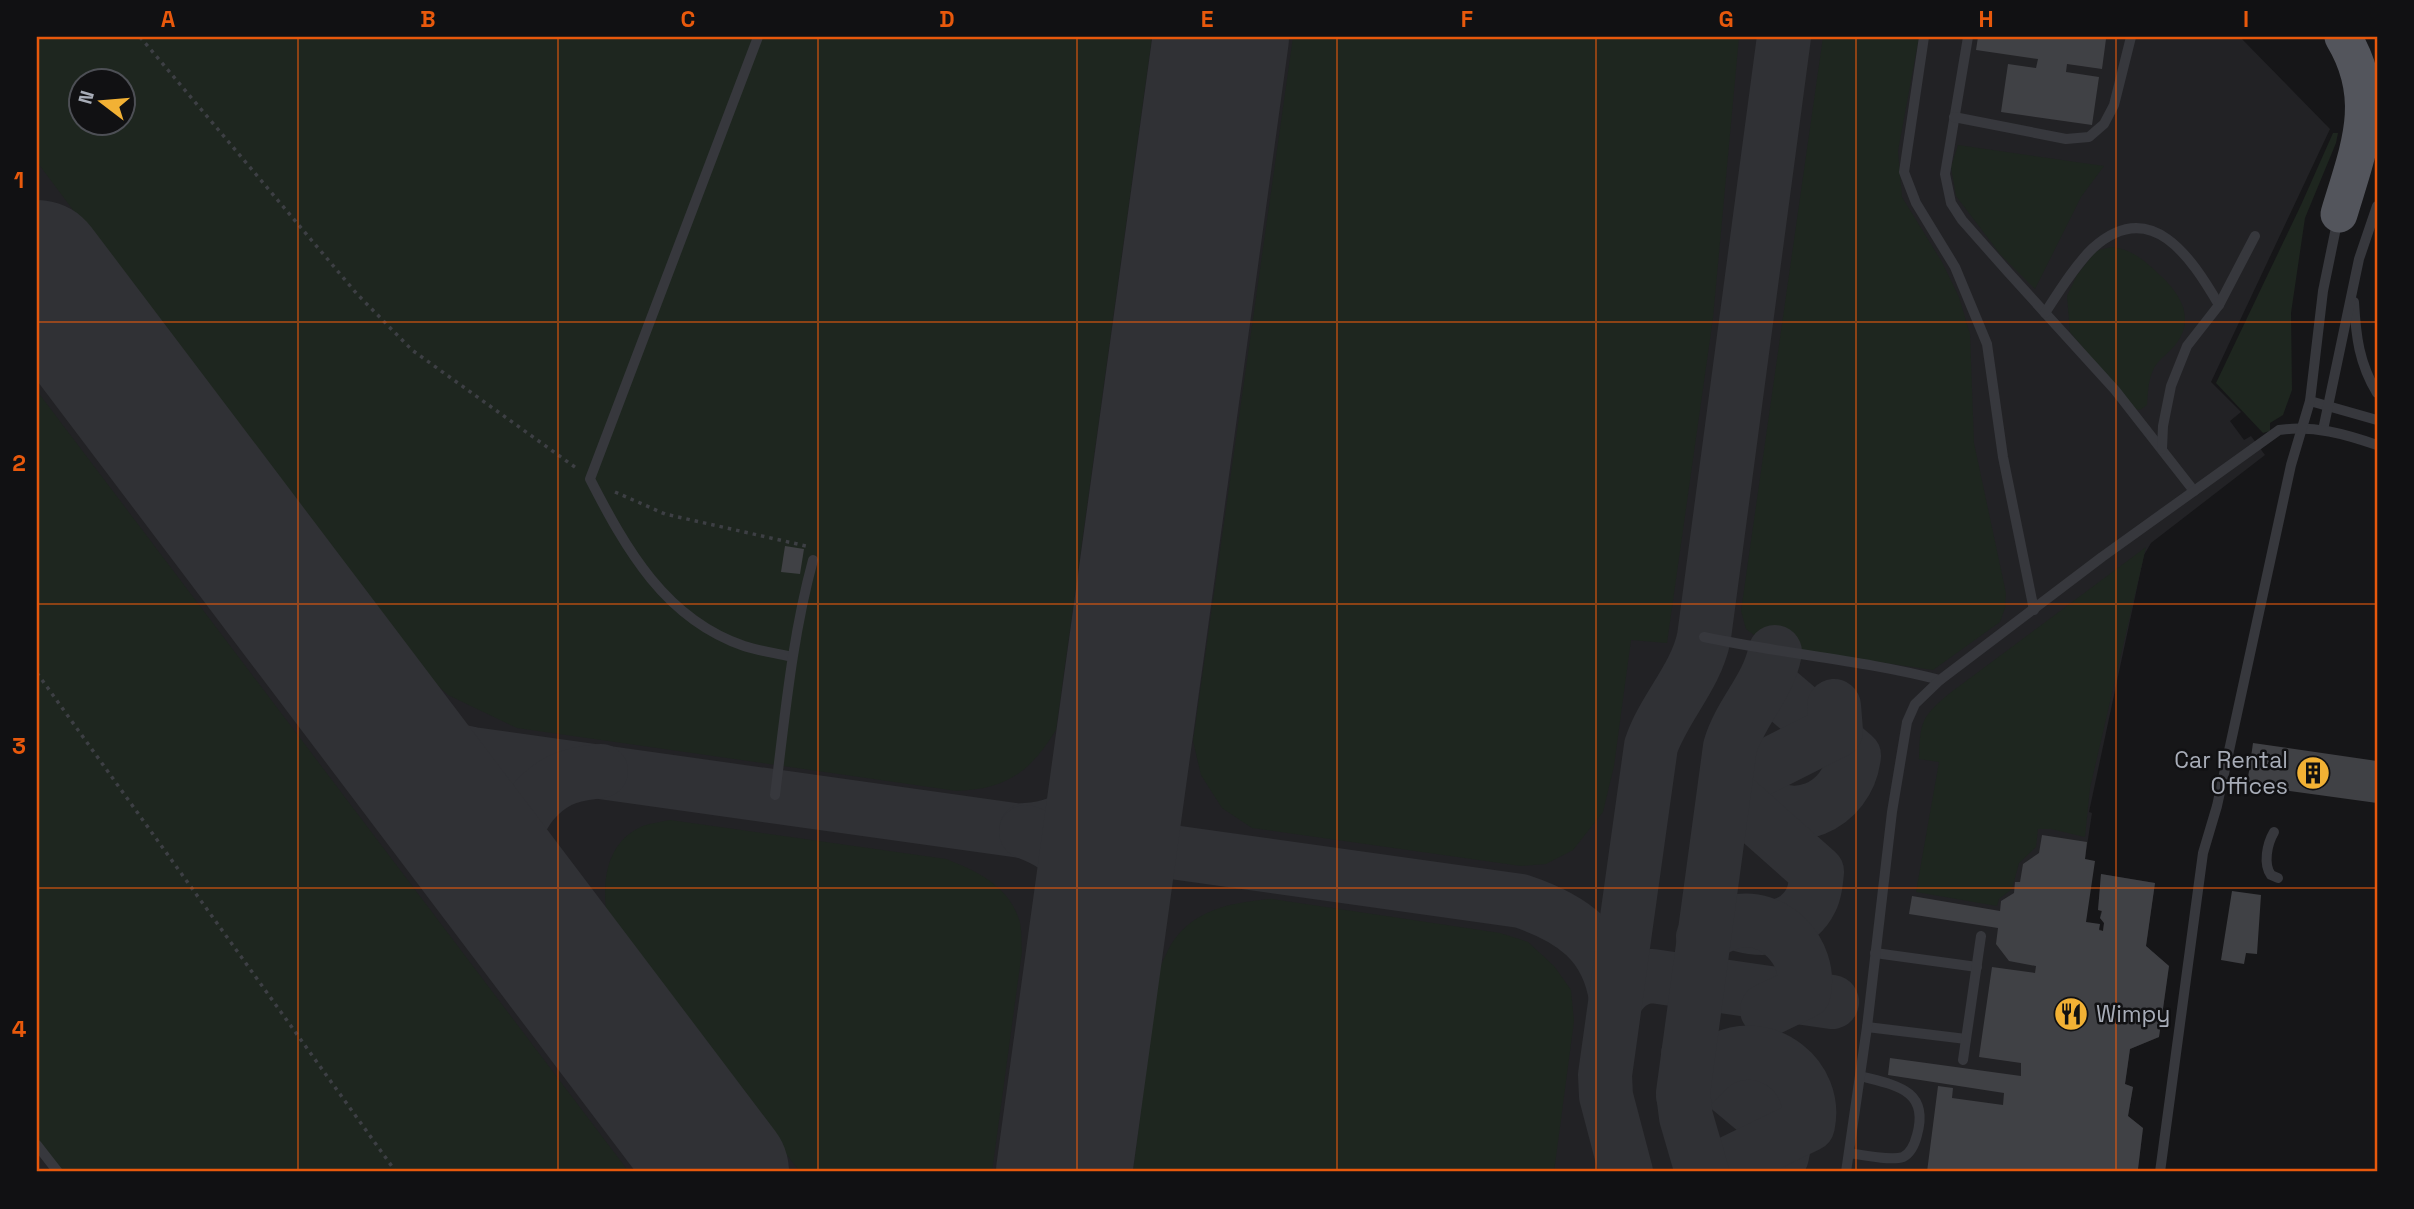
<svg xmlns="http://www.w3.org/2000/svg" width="2414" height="1209" font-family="'Space Grotesk',sans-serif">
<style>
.built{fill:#222225;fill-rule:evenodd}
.green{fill:#1e261f;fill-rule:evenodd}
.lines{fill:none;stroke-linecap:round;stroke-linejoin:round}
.taxiway{stroke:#303135;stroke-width:54}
.runway{stroke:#303135;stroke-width:136}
.building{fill:#404145}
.path{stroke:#3d3f44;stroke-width:3.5;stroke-dasharray:3.5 5;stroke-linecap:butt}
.service{stroke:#37383d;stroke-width:10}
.primary{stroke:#53555c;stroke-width:37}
.grid{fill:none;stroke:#e8590c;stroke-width:2;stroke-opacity:0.55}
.labels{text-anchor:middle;stroke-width:5;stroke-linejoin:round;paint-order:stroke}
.poi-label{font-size:23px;fill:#a8adb8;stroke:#111113;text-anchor:end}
.neatline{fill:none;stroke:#e8590c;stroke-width:2.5}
.grid-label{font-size:23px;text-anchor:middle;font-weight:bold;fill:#e8590c}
</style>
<rect width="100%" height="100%" fill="#161618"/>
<!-- built -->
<path class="built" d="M37,37H2240L2330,129L2211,382L2241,412L2230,421L2244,440L2251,436L2265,455L2151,543L2144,555L2089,812L2092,813L2085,859L2086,922L2103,931L2104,923L2100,918L2101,911L2098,910L2101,874L2155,883L2146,946L2169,966L2159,1037L2130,1049L2125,1084L2133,1087L2128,1116L2143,1128L2138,1169L2129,1172H37ZM80,80H122V122H80Z"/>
<!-- green -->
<g class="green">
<path d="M37,37H1152L1056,730C1030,772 1007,789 957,791L517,728L448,695L410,659L37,162ZM80,80H122V122H80Z"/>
<path d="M1293,37H1739L1713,318L1667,643L1631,640L1614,766L1603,812L1573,850L1546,864L1521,866L1252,828L1222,808L1201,775L1193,741Z"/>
<path d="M1823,37H1919L1898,151L1902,197L1942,262L1959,297L1970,334L1974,443L2006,593L2005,608L2000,622L1933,670L1769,646L1746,629L1741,611Z"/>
<path d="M2333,133H2338L2336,143L2305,218L2291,313L2292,390L2283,415L2270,423V431L2263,433L2216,383L2301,205Z"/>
<path d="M1958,145L2104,166L2081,197L2035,289L2000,254L1956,196L1951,167Z"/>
<path d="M2111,247C2133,249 2146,262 2162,277C2181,295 2195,319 2176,344C2170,352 2159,359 2154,368C2148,380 2148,392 2147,405L2140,410L2134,409L2070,332L2067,296L2077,275L2096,251Z"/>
<path d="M37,391L629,1172H62L37,1139Z"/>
<path d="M2146,547L2090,788L2085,837L2051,829H2038L2036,847L2019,863L2012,889L1999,899L1997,906L1916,892L1939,762L1919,759C1920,722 1921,717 1950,693Z"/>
<path d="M670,820L946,859C977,871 1011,887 1020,923C1022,932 1021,942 1022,951L992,1172H800L608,922C601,887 604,842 643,826C651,823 661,822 670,820Z"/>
<path d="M1272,899L1500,933L1528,942L1554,966L1571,990L1574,1021L1554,1172H1133L1159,969C1164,960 1168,948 1174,940C1197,908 1235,902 1272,899Z"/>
</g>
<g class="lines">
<!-- taxiway -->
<g class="taxiway">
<path d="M349,681C360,693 370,707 382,717C407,740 440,747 472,754L1521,901C1572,918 1608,943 1616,999C1626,986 1635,977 1652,976L1832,1002"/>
<path d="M1732,743C1737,760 1741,779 1753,793C1790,833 1848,807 1854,756L1766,681"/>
<path d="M1725,787L1836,731L1834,706"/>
<path d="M1736,800L1817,872C1816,882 1815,892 1811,900C1798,927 1767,932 1741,925"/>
<path d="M1026,830C1079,826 1096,799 1120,757"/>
<path d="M1026,832C1079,851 1091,883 1095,937"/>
<path d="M1703,937C1713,930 1722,925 1733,922C1774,912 1812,952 1804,992L1767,1010"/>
<path d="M545,940C537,927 525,913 518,899C498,858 519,802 559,781C572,774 587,773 601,771"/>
<path d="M1688,1054L1786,1136L1782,1156L1776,1166"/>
<path d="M1683,1096C1695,1083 1707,1066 1724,1058C1767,1038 1818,1077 1808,1125L1711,1172"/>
<path d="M1626,1172L1606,1096L1605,1075L1651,746C1664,708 1696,677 1704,637L1784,37"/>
<path d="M1702,1172L1686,1117L1683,1093L1730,747C1740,713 1768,688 1775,652"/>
</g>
<!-- runway -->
<g class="runway">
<path d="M37,268L721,1172"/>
<path d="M1064,1172L1221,37"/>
</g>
</g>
<!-- building -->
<g class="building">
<path d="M1978,37H2090L2106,39L2102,69L2067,64L2066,72L2099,77L2092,125L2001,112L2008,64L2036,68L2038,59L1976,50Z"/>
<path d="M785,546L804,549L800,574L781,572Z"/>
<path d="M2253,743L2377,761V803L2247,785Z"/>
<path d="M2042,835L2087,842L2085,859L2095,861L2086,922L2100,924L2099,930L2103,931L2104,923L2100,918L2102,911L2098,910L2101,874L2155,883L2146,946L2169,966L2159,1037L2130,1049L2125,1084L2133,1087L2128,1116L2143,1128L2138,1169L2129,1172H1927L1938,1086L1953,1088L1952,1098L2003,1105L2004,1093L1888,1075L1890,1058L2021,1076V1063L1979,1057L1992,967L2035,973L2036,966L2009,961L1996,944L1998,928L1909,914L1912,896L2000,911L2001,901L2014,893L2015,882H2020L2023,864L2039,853Z"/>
<path d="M2232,891L2261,895L2257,954L2246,953L2244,964L2221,960Z"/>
</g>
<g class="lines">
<!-- path -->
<g class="path">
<path d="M140,37L357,294L412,350L579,470"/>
<path d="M615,492L665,514L806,546"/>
<path d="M37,673L396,1172"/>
</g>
<!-- service -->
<g class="service">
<path d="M758,37L590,479C626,549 665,619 744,646C759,651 776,653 792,657"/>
<path d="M1924,37L1904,172L1916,203L1955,267L1987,344L2003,457L2034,610"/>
<path d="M1968,37L1945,174L1951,203L1962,220L2008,272L2115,390L2194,491"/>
<path d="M1954,117L2066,139L2089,137L2104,124L2114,105L2131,37"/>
<path d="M2354,302C2356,337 2359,363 2377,393"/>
<path d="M2045,313C2058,293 2076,264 2093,248C2151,196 2191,257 2219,305"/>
<path d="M2310,401L2377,420"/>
<path d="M2323,430L2359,259L2377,206"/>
<path d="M2162,449L2163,426L2171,386L2187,346L2219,305L2255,236"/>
<path d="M1704,637C1783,654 1863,660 1940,680"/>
<path d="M775,795C785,716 792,637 813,560"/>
<path d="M2274,832C2267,844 2263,864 2271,875L2278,878"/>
<path d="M1875,953L1977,967"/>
<path d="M1867,1027L1966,1039"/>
<path d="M1963,1060L1981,936"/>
<path d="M37,1145L58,1172"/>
<path d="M1849,1153C1862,1155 1891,1161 1903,1157C1911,1153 1915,1143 1917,1135C1930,1089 1894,1085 1860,1076"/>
<path d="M1846,1172L1867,1027L1892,812L1907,722L1915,704L1940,680L2102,557L2279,430C2314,425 2345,434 2377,445"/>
<path d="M2160,1172L2203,853L2217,806L2291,465L2310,401L2323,291L2338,218"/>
</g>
<!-- primary -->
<path class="primary" d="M2339,214C2358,150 2381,100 2343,37"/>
</g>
<!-- grid -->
<path class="grid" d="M298,37V1172M558,37V1172M818,37V1172M1077,37V1172M1337,37V1172M1596,37V1172M1856,37V1172M2116,37V1172M37,322H2377M37,604H2377M37,888H2377"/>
<!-- icons -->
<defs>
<g id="building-disc" transform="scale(1.75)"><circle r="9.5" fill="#f2b134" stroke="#111113"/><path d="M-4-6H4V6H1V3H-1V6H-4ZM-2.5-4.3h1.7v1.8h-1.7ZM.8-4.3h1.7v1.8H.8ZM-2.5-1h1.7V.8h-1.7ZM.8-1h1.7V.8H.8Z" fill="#111"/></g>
<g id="restaurant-disc" transform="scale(1.75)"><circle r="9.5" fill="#f2b134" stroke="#111113"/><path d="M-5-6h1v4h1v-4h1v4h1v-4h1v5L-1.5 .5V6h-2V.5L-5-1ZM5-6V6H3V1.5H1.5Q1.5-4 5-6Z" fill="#111"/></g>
</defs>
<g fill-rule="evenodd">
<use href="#building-disc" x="2313" y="773"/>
<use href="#restaurant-disc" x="2071" y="1014"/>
</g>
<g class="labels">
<!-- poi labels -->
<g class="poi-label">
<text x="2288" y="768">Car Rental<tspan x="2288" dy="26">Offices</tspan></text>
<text x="2096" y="1022" text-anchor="start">Wimpy</text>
</g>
</g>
<!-- border -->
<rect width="2414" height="1209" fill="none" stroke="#111113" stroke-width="77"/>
<!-- north arrow -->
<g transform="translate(102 102) rotate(286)"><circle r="33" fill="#111113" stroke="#4d4f55" stroke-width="2"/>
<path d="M0-5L12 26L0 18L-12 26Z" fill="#f2b134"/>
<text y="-10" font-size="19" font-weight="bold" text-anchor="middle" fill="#a8adb8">N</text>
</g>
<rect x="38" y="38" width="2338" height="1132" class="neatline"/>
<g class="grid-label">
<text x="168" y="27">A</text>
<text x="428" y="27">B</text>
<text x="688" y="27">C</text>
<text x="947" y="27">D</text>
<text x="1207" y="27">E</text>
<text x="1467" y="27">F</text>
<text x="1726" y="27">G</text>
<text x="1986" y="27">H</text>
<text x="2246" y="27">I</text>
<text x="19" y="188">1</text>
<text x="19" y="471">2</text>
<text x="19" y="754">3</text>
<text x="19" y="1037">4</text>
</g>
</svg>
